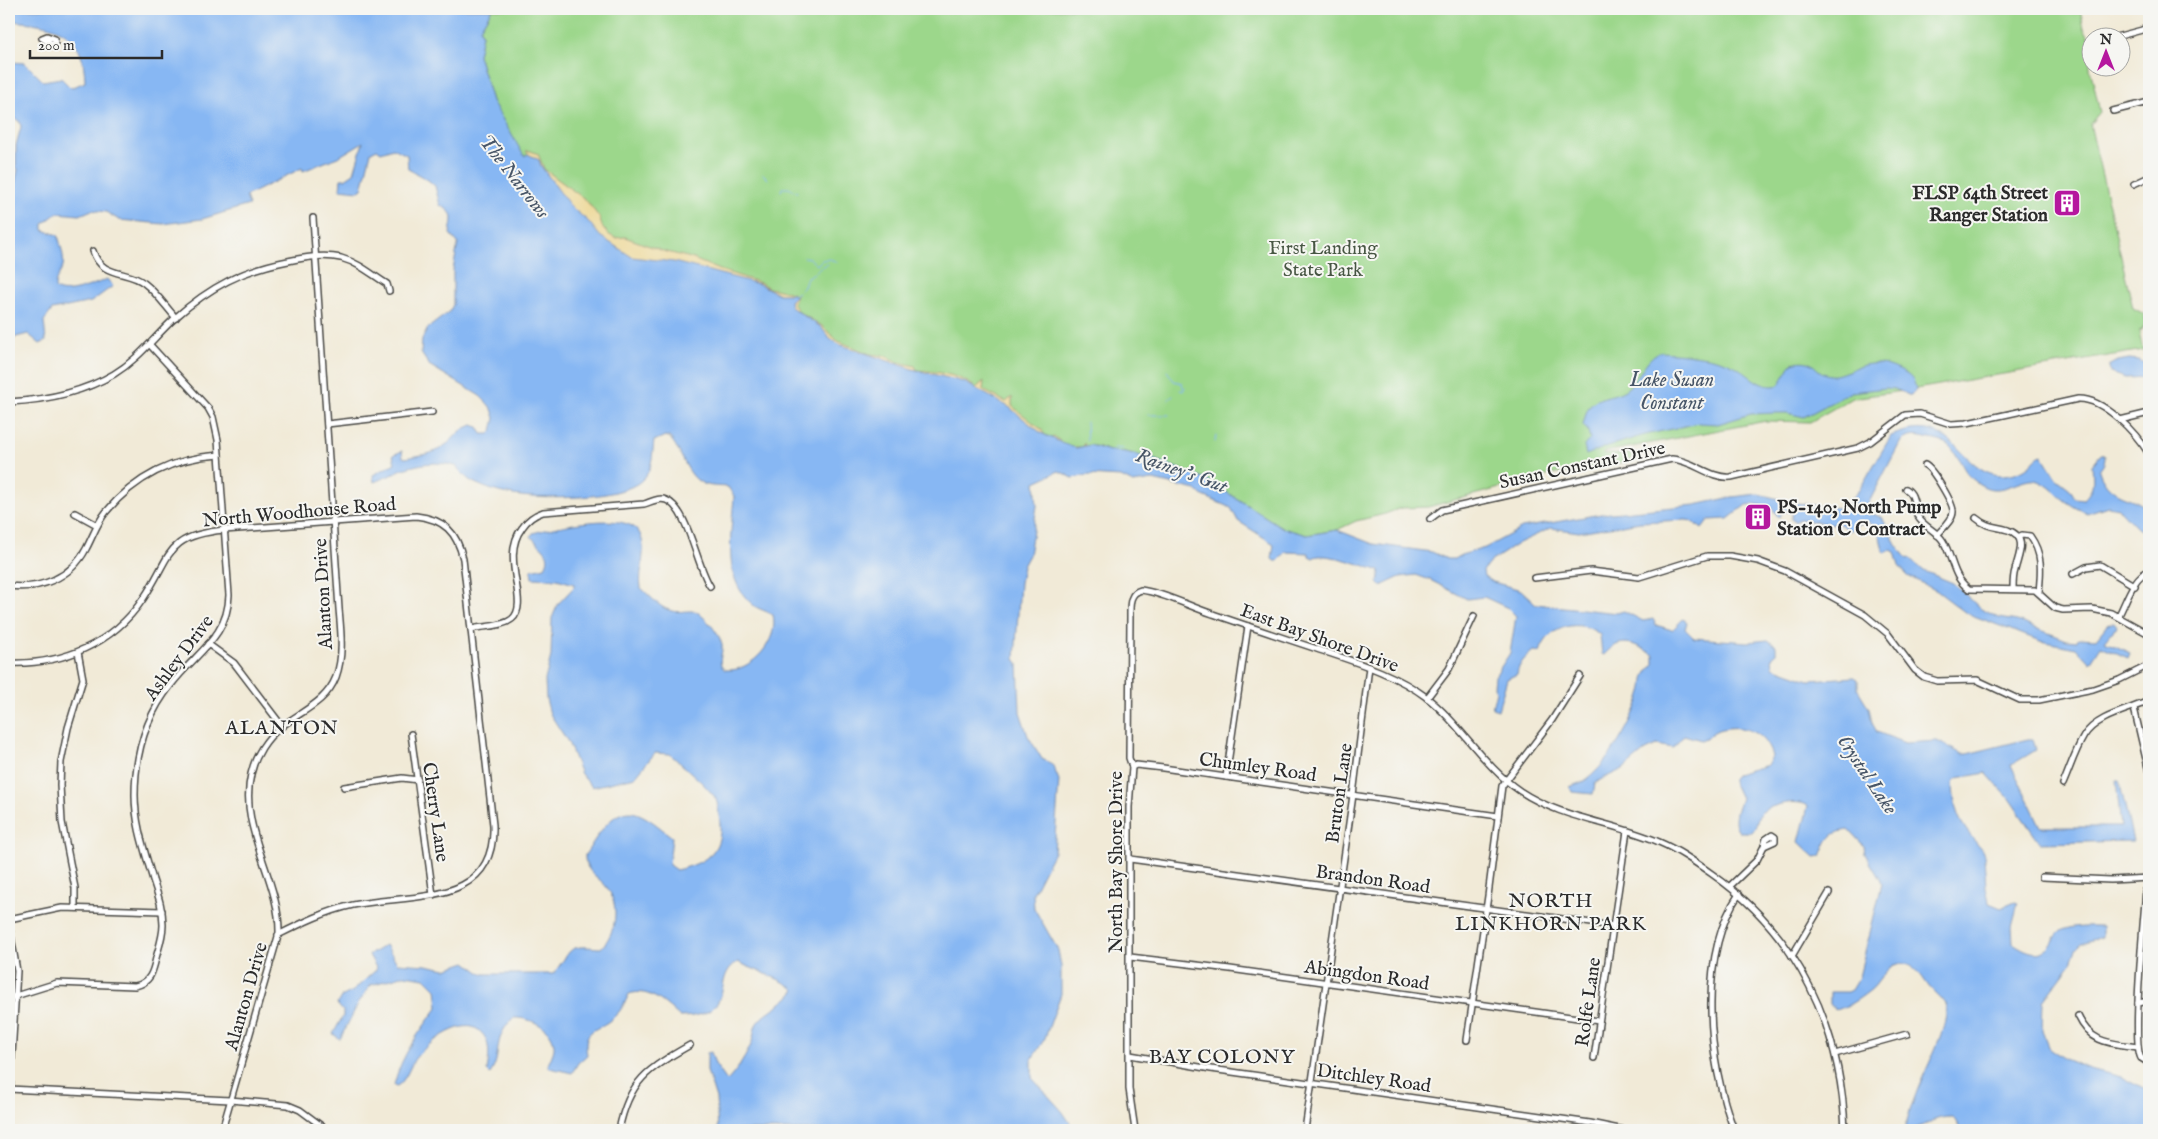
<svg xmlns="http://www.w3.org/2000/svg" width="2158" height="1139" font-family="'IM FELL English',serif">
<style>
.green{fill:#9cd78b;stroke:#64815b}
.sand{fill:#eeda9e;stroke:#8c8264}
.water{fill:#87b7f3;stroke:#59718f}
.lines{fill:none;stroke-linecap:round;stroke-linejoin:round}
.stream{stroke:#87b7f3;stroke-width:1}
.street-casing{stroke:#494845;stroke-width:8}
.street{stroke:#fff;stroke-width:5}
.labels{text-anchor:middle;stroke-width:4;stroke-linejoin:round;paint-order:stroke}
.poi-label{font-size:19px;font-weight:bold;fill:#2b2b2b;stroke:#f6f6f2;text-anchor:end}
.park-label{font-size:19px;fill:#475643;stroke:#f6f6f2}
.street-label{font-size:19px;fill:#2b2b2b;stroke:#f6f6f2}
.water-label{font-size:20px;font-style:italic;fill:#475567;stroke:#f6f6f2}
.neighbourhood-label{font-size:20px;letter-spacing:1px;fill:#2b2b2b;stroke:#f6f6f2}
</style>
<rect width="100%" height="100%" fill="#f6f6f2"/>
<filter id="ink" filterUnits="userSpaceOnUse"><feTurbulence type="fractalNoise" baseFrequency=".02" numOctaves="2"/><feDisplacementMap in="SourceGraphic" scale="10" xChannelSelector="R" yChannelSelector="G"/><feConvolveMatrix kernelMatrix="1 2 1 2 8 2 1 2 1" color-interpolation-filters="sRGB"/></filter>
<filter id="wash" filterUnits="userSpaceOnUse"><feTurbulence type="fractalNoise" baseFrequency=".0096" numOctaves="4" result="noise"/><feDisplacementMap in="SourceGraphic" scale="20" xChannelSelector="R" yChannelSelector="G"/><feGaussianBlur stdDeviation="1.12" result="paint"/><feColorMatrix in="noise" values="0 0 0 0 0 0 0 0 0 0 0 0 0 0 0 0 0 1.4 0 .05"/><feComposite in="paint" operator="in"/></filter>
<g filter="url(#wash)">
<rect width="100%" height="100%" fill="#f1ead7"/>
<!-- green -->
<path class="green" d="M492,9H2080L2084,28L2090,39V68L2100,112L2090,124L2133,308L2144,314L2146,323L2142,330L2139,331L2143,350L1910,390L1852,398L1810,422L1766,421L1605,452L1603,454H1634L1630,461L1545,476L1428,507L1401,508L1385,514L1356,521L1337,530L1307,535L1298,533L1283,528L1206,479L1153,459L1126,452L1110,451L1096,446L1076,448L1064,444L1041,433L952,377L912,369L841,345L790,307V301L779,294L632,257L524,157L492,101L478,55L482,35L480,29Z"/>
<!-- sand -->
<g class="sand">
<path d="M526,151H531L538,154L544,169L586,200L599,217L602,226L608,234L615,238L625,237L663,251L691,258L720,270L761,283L769,288L793,293L790,297L771,298L658,263L623,255L573,215Z"/>
<path d="M797,293L793,303L799,312L822,326L838,341L870,354L885,356L898,362L915,366L917,370C938,372 959,374 976,388L984,381L983,390L1006,402L1012,397V406L1041,429L1045,435L1051,439L1054,437L1069,447H1083L1084,443L1086,451L1081,452L1052,441L928,374L848,350L775,309L788,304Z"/>
</g>
<!-- water -->
<g class="water">
<path d="M9,9H492L480,29L482,35L478,55L492,101L524,156L528,154L539,160L541,166L571,207L588,221L600,236L632,257L674,262L759,284L779,294H793L795,296L790,301L791,307L821,327L830,339L841,345L912,369L964,382L1009,407L1041,433L1064,444L1076,448L1090,445L1110,451L1126,452L1153,459L1206,479L1283,528L1307,535L1337,530L1373,544L1432,552L1447,559H1454L1461,555L1485,548L1522,528L1601,514L1695,505L1732,497L1758,494L1796,503L1838,508L1846,505L1859,490L1891,436C1956,409 1959,474 2002,475C2012,475 2024,471 2031,464C2035,460 2036,457 2042,455L2056,478L2070,489L2075,498L2084,499C2095,489 2093,479 2092,465L2101,454L2105,456C2105,464 2103,465 2099,471C2111,504 2138,493 2148,512C2151,517 2149,528 2149,535L2137,528L2118,508L2108,506L2087,513C2081,510 2075,508 2070,504C2059,498 2048,482 2035,480C2020,478 2001,496 1983,486C1961,475 1963,458 1948,445C1943,441 1934,440 1926,438C1916,436 1910,435 1901,441L1868,504L1869,513L1882,517L1896,544L1907,559L1909,558L1924,571L1953,583L1981,609L1999,618L2017,621L2067,640L2077,641L2078,638L2096,639L2107,625L2114,622L2117,626L2105,641L2130,653L2128,658L2101,646L2090,663L2076,648L2040,641L1966,613L1937,591L1908,576L1899,566L1895,552L1891,550L1885,553L1883,551L1879,532L1869,522L1858,524L1850,531L1840,524L1822,523L1799,519L1795,522L1791,519L1792,513L1788,511L1782,512L1779,518L1772,508L1755,504L1746,505L1728,519L1709,520L1702,529L1692,521L1686,520L1640,522L1579,532L1551,528L1519,543L1490,562L1483,571L1484,576L1493,582L1521,590L1536,604L1617,613L1624,611L1643,621L1653,619L1656,625L1672,630L1683,619L1687,622L1685,629L1694,638L1748,642L1768,640L1776,646V653L1772,658L1773,667L1809,680L1855,677L1858,680V690L1869,708L1872,723L1877,732L1905,743L1937,741L1962,754H1967L2028,739H2033L2036,750L2011,765L2041,827H2121L2116,780H2119L2133,841L2040,843L2008,797L1986,773L1957,778L1953,782C1954,817 1961,824 1982,850L1984,855L1986,888L1989,903L2001,908L2015,902L2018,903L2012,926L2013,943C2025,951 2040,959 2051,945C2055,939 2057,933 2063,930C2075,925 2089,926 2102,926V937L2082,943L2076,949L2070,965L2043,1001L2042,1031L2049,1048L2065,1059L2090,1069L2121,1077L2149,1092V1130H1961L1953,1117C1930,1116 1924,1130 1904,1130C1908,1118 1911,1106 1916,1094C1922,1076 1953,1019 1945,1004C1940,996 1930,990 1925,981C1918,971 1912,962 1898,964C1885,966 1879,985 1868,992C1859,999 1846,1008 1835,1010L1830,1004V992H1847L1851,990L1859,977L1882,884L1880,879L1865,854L1864,846L1849,830C1830,832 1828,839 1821,856L1815,857L1799,842L1808,806C1798,798 1768,805 1760,814C1756,820 1757,827 1752,832H1739C1731,821 1737,810 1741,798L1733,782V777L1736,774L1768,765L1772,756C1764,731 1742,723 1718,730C1712,732 1708,738 1701,740L1684,735L1673,748L1657,745L1646,750L1623,769L1600,780L1595,784L1593,794L1572,792L1570,787C1575,784 1582,783 1587,779C1609,763 1633,721 1641,695C1647,678 1639,680 1654,664V655C1635,644 1621,635 1604,655L1602,654L1600,635C1580,617 1548,626 1540,652L1533,651C1525,658 1519,663 1517,674L1507,679L1498,710L1492,708L1496,691L1494,687L1495,676L1510,653L1516,616L1508,608L1484,597L1467,599L1430,580L1416,575L1400,577L1381,586L1378,583L1380,571C1368,567 1322,550 1313,558L1309,556V553L1286,552L1278,561H1274L1272,559L1274,544L1238,521L1231,508L1201,495L1196,490L1153,480L1133,483L1121,477L1087,475L1073,478L1059,471L1035,482L1037,506L1029,555L1023,566L1020,583L1015,659L1018,663L1020,712L1028,736L1042,759L1052,764L1059,780L1054,852L1033,893L1034,908L1058,950L1061,966V994L1045,1038L1032,1059V1078L1062,1111L1075,1130H718L716,1099L707,1071V1053L711,1052L715,1064L727,1081C737,1071 747,1055 752,1042C754,1036 754,1028 757,1023C768,1009 785,1004 795,990C784,979 753,970 738,962C710,976 740,1016 680,1017C667,1005 649,987 629,994C625,1003 621,1011 614,1017C597,1033 582,1026 587,1055L578,1063L572,1073L550,1068L548,1065C550,1059 555,1051 554,1045C552,1027 529,1017 513,1018C491,1040 503,1055 490,1074L487,1071C489,1056 492,1039 477,1029C460,1018 424,1046 414,1060C409,1069 406,1080 397,1086L394,1085C401,1055 420,1031 438,1007L436,989L425,978L405,975L371,985L359,1002L340,1039L333,1034L343,1016V1011L337,1004L341,997L353,991L377,969L369,955L386,945L397,963L426,965L446,969L466,962L482,974H553C558,969 568,951 573,949C580,945 593,948 601,948C616,933 620,907 608,889C600,877 584,872 585,855C598,836 615,800 643,816C653,821 663,830 672,837L669,865L676,870C708,863 725,850 719,815C718,809 718,801 714,796C702,781 684,767 670,754L655,753L635,777L592,787L581,774L568,742L550,714L546,699L545,680L551,656L552,618L558,604L574,587V584L557,579L532,578L531,570L545,567C554,552 539,547 531,536L533,533C554,527 629,509 640,534C648,551 638,571 641,588C649,595 659,607 669,610C681,615 693,606 702,616C710,623 720,635 722,645C723,656 716,662 725,670C729,670 736,670 740,668C761,660 778,636 773,615C767,611 757,609 752,604C721,578 732,531 734,496L728,487C720,486 711,487 704,484C686,477 682,450 669,437L665,436L654,441C652,455 653,470 642,480C621,501 536,500 508,494C497,492 485,488 475,483C466,479 462,473 456,466C436,460 417,464 397,471L396,473L374,482L373,475L395,463L393,455L402,451L403,457L405,458C419,455 433,455 444,446C457,438 456,430 473,425L478,427L482,434H489L492,431L495,418L492,409L487,403L480,396L429,365L421,353L422,339L428,328L449,312L453,305V270L458,243L450,234C452,217 456,214 440,205L435,186L428,180L408,169L407,155L393,148L381,152L377,149L371,152L362,189L359,191L340,189L341,179H345L354,173L363,142L340,156L303,171L302,168L246,196L249,205L202,219L163,224L119,220L106,212L92,210L80,215L57,213L43,224V230L58,235C60,244 65,257 63,266C60,275 55,278 55,288C63,298 96,284 107,279L113,286L91,302L52,310L44,321L46,341L40,344L28,334L16,337L9,345V203L12,200L18,169L16,167V145L21,127L20,122L9,114V98L12,85L9,73L11,62L25,63L43,81L61,78L71,88L85,82C84,29 54,24 9,21Z"/>
<path d="M1659,352C1680,353 1717,356 1735,366C1750,375 1761,390 1779,385L1792,363C1816,356 1813,373 1830,375C1836,376 1842,373 1848,371C1868,362 1880,361 1899,370C1909,375 1914,378 1916,389L1911,396L1895,389L1886,388L1851,392L1804,417L1787,413H1777L1751,414L1718,424L1698,423L1645,435L1608,446L1586,455L1584,446L1590,439L1588,431L1583,425C1585,418 1586,409 1592,403C1600,396 1616,396 1625,390C1640,380 1643,360 1659,352Z"/>
<path d="M2129,359L2139,360L2149,366V377L2125,378L2110,373L2109,366L2118,361Z"/>
</g>
<g class="lines">
<!-- stream -->
<g class="stream">
<path d="M763,174L768,179"/>
<path d="M781,191L782,188H789L797,192"/>
<path d="M804,257L809,258L817,265L822,260L830,259L837,262"/>
<path d="M793,296L804,287L807,277C815,274 819,267 828,264"/>
<path d="M1167,371L1174,381L1182,383L1183,388"/>
<path d="M1180,390L1183,391L1185,387"/>
<path d="M1169,399L1173,396"/>
<path d="M1148,415H1169"/>
<path d="M1086,422L1087,441"/>
<path d="M1215,442L1216,435"/>
<path d="M1111,452L1114,448L1123,449"/>
</g>
</g>
</g>
<g filter="url(#ink)">
<g class="lines">
<!-- street casing -->
<g class="street-casing">
<g id="street">
<path d="M47,36L55,39V43L52,44L42,38Z"/>
<path d="M2112,38L2142,30L2149,26"/>
<path d="M2113,111L2149,102"/>
<path d="M2134,184L2149,177"/>
<path d="M93,251C101,278 128,270 144,283C156,292 166,307 176,318"/>
<path d="M9,402C46,400 82,393 114,374C139,359 154,337 175,318C210,287 242,270 288,261C305,257 324,254 341,258C359,263 371,274 387,284L389,291"/>
<path d="M2120,420L2149,413"/>
<path d="M327,424L432,412"/>
<path d="M1925,465C1932,468 1954,504 1953,512C1953,520 1942,529 1937,535"/>
<path d="M1906,489C1916,495 1913,507 1918,517C1924,527 1937,531 1943,541C1953,557 1952,577 1969,589L2035,590L2055,608L2063,610L2092,609L2111,613L2149,634"/>
<path d="M75,513L97,525"/>
<path d="M1976,518C1988,528 1995,526 2008,530C2029,537 2018,556 2015,570C2013,576 2013,583 2013,589"/>
<path d="M1430,519L1442,510L1672,459C1693,460 1710,479 1731,477L1858,448L1870,442L1905,415L1920,414L1951,424L1967,423L2078,399C2104,398 2136,433 2149,454"/>
<path d="M2018,537L2022,535L2030,536C2043,554 2041,571 2039,592"/>
<path d="M2073,574L2086,567L2100,565L2135,586"/>
<path d="M1534,578L1591,571L1639,577L1707,556H1730L1758,561L1785,571L1865,615L1888,634L1915,670L1924,677L1937,681L1977,680L2020,700H2039L2093,689L2119,680L2149,665"/>
<path d="M9,586C40,590 71,578 86,549C93,536 97,523 106,512C136,476 173,458 219,455"/>
<path d="M2119,615C2126,602 2134,575 2149,571"/>
<path d="M471,629C483,626 502,627 512,619C531,603 499,558 522,528C527,520 534,515 543,512L644,504C651,502 659,497 666,500C688,508 697,567 710,586"/>
<path d="M208,644L234,663L282,726"/>
<path d="M9,663C62,665 113,644 143,599C172,557 163,536 224,530L416,516C444,519 457,532 463,559L493,825C496,908 410,893 353,905C326,911 302,923 278,935"/>
<path d="M1427,698L1449,669L1474,616"/>
<path d="M2134,708L2149,772"/>
<path d="M411,734L433,895"/>
<path d="M1132,767L1136,765L1163,768L1498,816"/>
<path d="M1226,777L1248,626"/>
<path d="M2063,784C2070,768 2075,751 2084,736C2096,716 2129,710 2149,701"/>
<path d="M344,787L402,778L418,780"/>
<path d="M1772,835L1775,837V841L1764,846L1766,839Z"/>
<path d="M1130,859L1613,926"/>
<path d="M2042,877L2111,880L2149,878"/>
<path d="M2147,878C2145,905 2131,1043 2141,1058L2149,1063"/>
<path d="M1730,886L1757,860L1764,846"/>
<path d="M75,907V888L62,822L60,785L61,762L68,728L83,679L78,652"/>
<path d="M9,919L62,908L162,911"/>
<path d="M9,925L17,971L10,1089"/>
<path d="M1792,956L1829,893"/>
<path d="M1130,957L1230,969L1599,1021"/>
<path d="M9,998L57,983L135,986C150,983 153,972 156,958C159,947 163,936 163,925C163,909 158,895 153,880C145,852 135,824 135,795C135,755 146,716 171,685C195,653 228,638 229,595L218,440L213,417L208,408L150,345"/>
<path d="M2138,1003L2149,1001"/>
<path d="M2078,1016C2091,1044 2110,1043 2138,1047"/>
<path d="M1467,1040L1488,896L1502,786L1552,720L1580,676"/>
<path d="M1835,1054L1907,1034"/>
<path d="M1130,1055L1211,1069L1590,1123L1624,1130"/>
<path d="M1594,1058L1627,831"/>
<path d="M9,1089L230,1100L288,1105L300,1110L327,1130"/>
<path d="M222,1130L279,933C280,879 238,829 251,774C255,756 266,738 281,727C301,711 326,703 336,677C344,655 341,632 339,609L313,218"/>
<path d="M619,1130C629,1080 648,1069 690,1045"/>
<path d="M1135,1130L1129,1089V807L1132,767L1129,758L1130,616C1130,605 1129,593 1141,590C1165,593 1190,607 1213,614C1248,626 1283,638 1317,649C1355,662 1394,673 1426,697C1461,724 1483,766 1520,791C1562,819 1613,822 1659,842C1678,850 1695,862 1712,874C1798,934 1841,1026 1845,1130"/>
<path d="M1305,1130L1353,795L1369,667"/>
<path d="M1734,1130C1708,1063 1697,956 1739,894"/>
</g>
</g>
<!-- street -->
<use href="#street" class="street"/>
</g>
</g>
<!-- icons -->
<defs>
<g id="building-square" transform="scale(1.4375)"><rect x="-9" y="-9" width="18" height="18" rx="4" fill="#b5179e" stroke="#f6f6f2"/><path d="M-4-6H4V6H1V3H-1V6H-4ZM-2.5-4.3h1.7v1.8h-1.7ZM.8-4.3h1.7v1.8H.8ZM-2.5-1h1.7V.8h-1.7ZM.8-1h1.7V.8H.8Z" fill="#fff"/></g>
</defs>
<g fill-rule="evenodd">
<use href="#building-square" x="2067" y="203"/>
<use href="#building-square" x="1758" y="517"/>
</g>
<g class="labels">
<!-- poi labels -->
<g class="poi-label">
<text x="2048" y="199">FLSP 64th Street<tspan x="2048" dy="22">Ranger Station</tspan></text>
<text x="1777" y="513" text-anchor="start">PS-140; North Pump<tspan x="1777" dy="22">Station C Contract</tspan></text>
</g>
<!-- park labels -->
<g class="park-label">
<text x="1323" y="254">First Landing<tspan x="1323" dy="22">State Park</tspan></text>
</g>
<!-- street labels -->
<g class="street-label">
<text transform="translate(1582 464) rotate(-12)" y="7">Susan Constant Drive</text>
<text transform="translate(299 511) rotate(-5)" y="7">North Woodhouse Road</text>
<text transform="translate(322 594) rotate(-93)" y="7">Alanton Drive</text>
<text transform="translate(1320 637) rotate(20)" y="7">East Bay Shore Drive</text>
<text transform="translate(178 657) rotate(-53)" y="7">Ashley Drive</text>
<text transform="translate(1258 766) rotate(8)" y="7">Chumley Road</text>
<text transform="translate(1338 793) rotate(-82)" y="7">Bruton Lane</text>
<text transform="translate(437 812) rotate(82)" y="7">Cherry Lane</text>
<text transform="translate(1115 862) rotate(-90)" y="7">North Bay Shore Drive</text>
<text transform="translate(1373 878) rotate(8)" y="7">Brandon Road</text>
<text transform="translate(1367 974) rotate(8)" y="7">Abingdon Road</text>
<text transform="translate(245 996) rotate(-74)" y="7">Alanton Drive</text>
<text transform="translate(1587 1002) rotate(-82)" y="7">Rolfe Lane</text>
<text transform="translate(1374 1077) rotate(8)" y="7">Ditchley Road</text>
</g>
<!-- water labels -->
<g class="water-label">
<text transform="translate(515 176) rotate(52)" y="7">The Narrows</text>
<text x="1672" y="386">Lake Susan<tspan x="1672" dy="23">Constant</tspan></text>
<text transform="translate(1182 470) rotate(20)" y="7">Rainey's Gut</text>
<text transform="translate(1868 774) rotate(56)" y="7">Crystal Lake</text>
</g>
<!-- neighbourhood labels -->
<g class="neighbourhood-label">
<text x="282" y="734">ALANTON</text>
<text x="1551" y="907">NORTH<tspan x="1551" dy="23">LINKHORN PARK</tspan></text>
<text x="1222" y="1063">BAY COLONY</text>
</g>
</g>
<!-- margin -->
<rect width="2158" height="1139" fill="none" stroke="#f6f6f2" stroke-width="30"/>
<!-- north arrow -->
<g transform="translate(2106 52)"><circle r="24" fill="#f6f6f2" stroke="#a5a5a2"/>
<path d="M0-4L9 19L0 12L-9 19Z" fill="#b5179e"/>
<text y="-8" font-size="14" font-weight="bold" text-anchor="middle" fill="#2b2b2b">N</text>
</g>
<!-- scale -->
<path d="M30 50v8h132v-8" fill="none" stroke="#2b2b2b" stroke-width="2.5"/>
<text x="38" y="50" font-size="15" fill="#2b2b2b" stroke="#f6f6f2" stroke-width="4" paint-order="stroke">200 m</text>
</svg>
